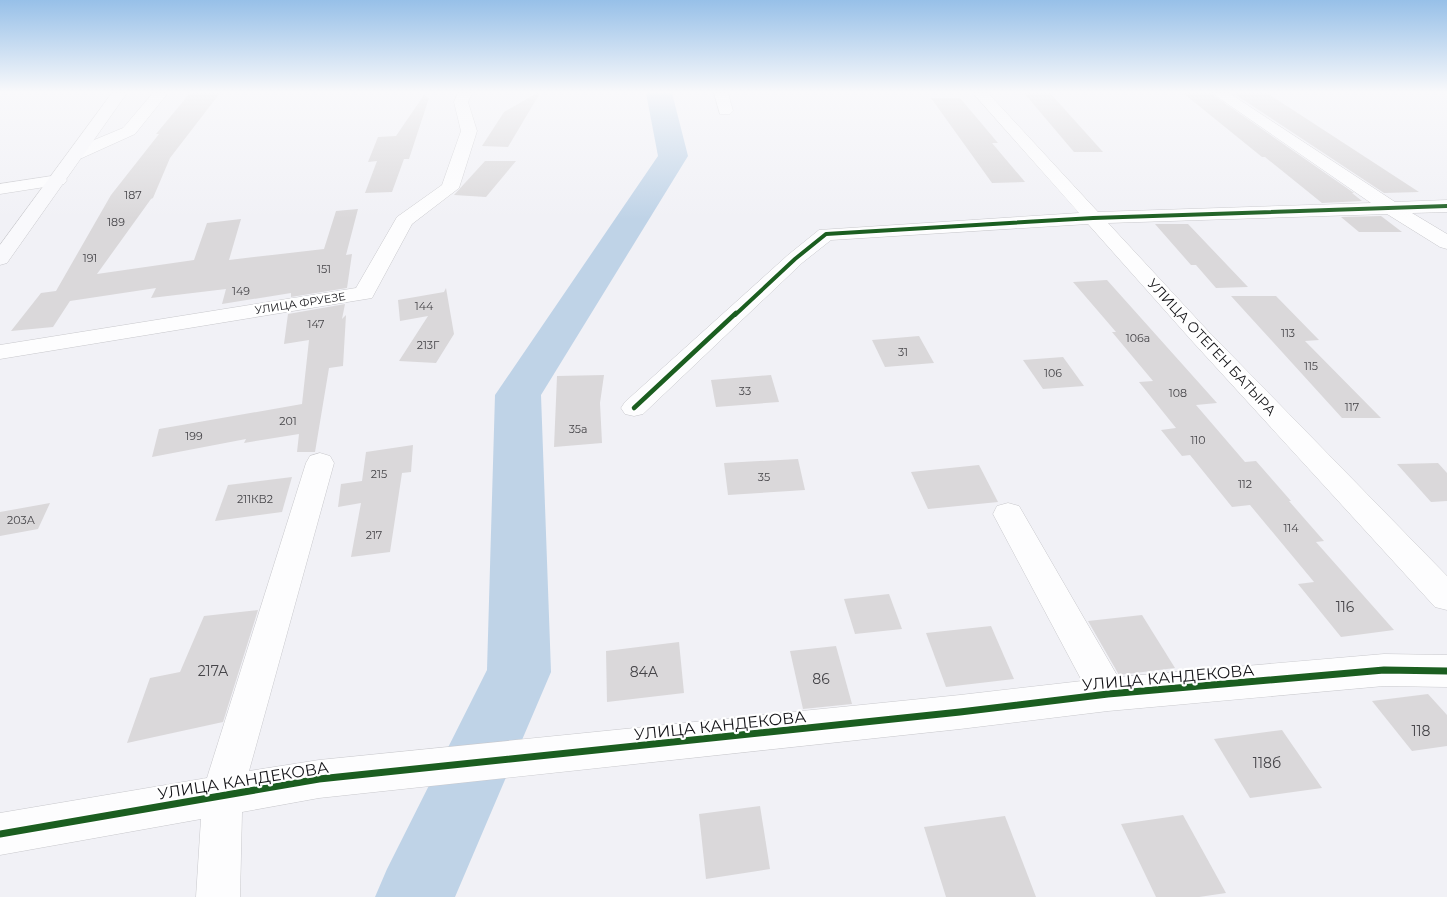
<svg xmlns="http://www.w3.org/2000/svg" width="1447" height="897" font-family="Montserrat,sans-serif">
<style>
.lines{fill:none;stroke-linecap:round;stroke-linejoin:round}
.river{fill:#bfd3e7;fill-rule:evenodd}
.building{fill:#dad8da}
.minor-casing{stroke:#c8c8cc;stroke-width:1}
.secondary-casing{stroke:#c8c8cc;stroke-width:1}
.minor{fill:#fdfdfe;fill-rule:evenodd}
.secondary{fill:#f9f9fc;fill-rule:evenodd}
.cycleway-far2-casing{stroke:#fff;stroke-width:6}
.cycleway-far1-casing{stroke:#fff;stroke-width:8}
.cycleway-casing{stroke:#fff;stroke-width:10}
.cycleway-far2{stroke:#1b5e20;stroke-width:4}
.cycleway-far1{stroke:#1b5e20;stroke-width:4.5}
.cycleway{stroke:#1b5e20;stroke-width:7}
.labels{text-anchor:middle;stroke-width:4.5;stroke-linejoin:round;paint-order:stroke}
.number-label{font-size:11px;fill:#464549}
.far-street-label{font-size:11px;fill:#131317;stroke:#fff}
.street-label{font-size:14px;fill:#131317;stroke:#fff}
.near-number-label{font-size:14px;fill:#464549}
.near-street-label{font-size:16px;fill:#131317;stroke:#fff}
</style>
<rect width="100%" height="100%" fill="#f1f1f6"/>
<g class="lines">
<!-- river -->
<path class="river" d="M646,93H672L688,156L541,395L551,672L455,897H375L387,869L487,670L495,395L658,156Z"/>
</g>
<!-- building -->
<g class="building">
<path d="M190,93H220L170,158L153,198L151,199L97,274L194,260L207,223L241,219L229,260L324,249L336,211L358,209L346,255L352,254L347,288L291,297V293L222,304L226,289L151,298L156,288L70,301L53,327L11,331L41,293L56,291L111,195L159,134H156Z"/>
<path d="M537,93H540L508,147L482,146L504,112Z"/>
<path d="M1024,93H1050L1103,152H1074Z"/>
<path d="M1183,93H1210L1354,193H1352L1362,201L1322,203L1265,157H1262Z"/>
<path d="M1233,93H1267L1419,192L1384,193Z"/>
<path d="M424,95L429,98L409,159H404L392,192L365,193L377,161L368,162L378,137L396,136Z"/>
<path d="M931,98H960L998,143H992L1025,182L992,183Z"/>
<path d="M485,161H516L486,197L454,195Z"/>
<path d="M1381,216L1402,232H1359L1341,217Z"/>
<path d="M1155,224H1188L1248,287L1216,288L1196,265H1191Z"/>
<path d="M1107,280L1217,403L1196,405L1245,462L1256,461L1291,501H1289L1324,541L1316,542L1394,630L1341,637L1298,584L1314,582L1250,505L1232,507L1190,455L1182,456L1161,430L1176,428L1139,382L1153,381L1112,332H1116L1073,282Z"/>
<path d="M446,288L454,334L436,363L399,361L428,316L400,321L398,300L444,292Z"/>
<path d="M1231,296H1276L1319,340L1305,341L1381,418H1342Z"/>
<path d="M345,304L342,319L346,315L343,366L329,368L315,452H297L299,434L244,443L246,439L152,457L159,429L302,404L309,340L284,344L288,314Z"/>
<path d="M919,336L934,363L885,367L872,340Z"/>
<path d="M1063,357L1084,386L1043,389L1023,360Z"/>
<path d="M604,375L600,403L602,443L554,447L557,376Z"/>
<path d="M771,375L779,402L716,407L711,380Z"/>
<path d="M413,445L411,472L402,473L390,552L351,557L361,503L338,507L341,484L362,481L366,452Z"/>
<path d="M798,459L805,490L728,495L724,463Z"/>
<path d="M1438,463L1447,473V501L1431,502L1397,464Z"/>
<path d="M979,465L998,502L928,509L911,472Z"/>
<path d="M292,477L282,512L215,521L228,485Z"/>
<path d="M50,503L38,529L0,536V512Z"/>
<path d="M889,594L902,629L855,634L844,599Z"/>
<path d="M258,610L223,722L127,743L150,678L180,672L204,616Z"/>
<path d="M1142,615L1175,668L1119,675L1088,621Z"/>
<path d="M991,626L1014,679L946,687L926,633Z"/>
<path d="M679,642L684,693L607,702L606,651Z"/>
<path d="M836,646L852,704L803,709L790,651Z"/>
<path d="M1428,694L1447,715V746L1412,751L1372,701Z"/>
<path d="M1282,730L1322,788L1250,798L1214,739Z"/>
<path d="M760,806L770,869L706,879L699,814Z"/>
<path d="M1183,815L1226,893L1199,897H1156L1121,824Z"/>
<path d="M1005,816L1036,897H946L924,827Z"/>
</g>
<g class="lines">
<!-- minor casing -->
<g class="minor-casing">
<g id="minor">
<path d="M153,93H168L135,134L82,158H70L68,154L70,150L123,128Z"/>
<path d="M458,93H472L468,102L477,131L459,188L412,224L372,298L0,359V345L356,288L397,217L442,185L461,131L454,102Z"/>
<path d="M714,93H728L733,111L730,114H720Z"/>
<path d="M973,93H988L1098,212L1371,203L1212,93H1229L1395,202L1447,200V212L1412,213L1447,234V249L1440,247L1387,214L1108,223L1208,331L1447,576V610L1435,607L1192,341L1088,224L831,240L802,263L643,414L634,416L625,414L621,408L625,402L788,255L819,230L1079,213Z"/>
<path d="M58,175L64,176L67,180L64,184L0,194V184Z"/>
<path d="M320,453L330,456L334,463L249,771L319,760L960,695L1082,681L993,514L997,506L1008,503L1019,506L1118,677L1384,654L1447,655V687L1384,686L1108,711L960,729L319,798L242,812L240,897H196L201,819L0,855V813L207,778L306,463L310,456Z"/>
</g>
</g>
<!-- secondary casing -->
<g class="secondary-casing">
<path id="secondary" d="M112,93H127L7,263L0,265V245Z"/>
</g>
<!-- minor -->
<use href="#minor" class="minor"/>
<!-- secondary -->
<use href="#secondary" class="secondary"/>
<!-- cycleway-far2 casing -->
<g class="cycleway-far2-casing">
<path id="cycleway-far2" d="M735,315L795,259L826,234L1093,218L1447,206"/>
</g>
<!-- cycleway-far1 casing -->
<g class="cycleway-far1-casing">
<path id="cycleway-far1" d="M634,408L736,313"/>
</g>
<!-- cycleway casing -->
<g class="cycleway-casing">
<path id="cycleway" d="M0,834L319,779L960,712L1108,694L1384,670L1447,671"/>
</g>
<!-- cycleway-far2 -->
<use href="#cycleway-far2" class="cycleway-far2"/>
<!-- cycleway-far1 -->
<use href="#cycleway-far1" class="cycleway-far1"/>
<!-- cycleway -->
<use href="#cycleway" class="cycleway"/>
</g>
<!-- sky -->
<linearGradient id="sky" x2="0" y2="1"><stop stop-color="#97c0e8"/><stop offset="0.42" stop-color="#f9f9fb"/><stop offset="1" stop-color="#f9f9fb" stop-opacity="0"/></linearGradient>
<rect width="1447" height="219" fill="url(#sky)"/>
<g class="labels">
<!-- number labels -->
<g class="number-label">
<text x="133" y="199">187</text>
<text x="116" y="226">189</text>
<text x="90" y="262">191</text>
<text x="324" y="273">151</text>
<text x="241" y="295">149</text>
<text x="424" y="310">144</text>
<text x="316" y="328">147</text>
<text x="1288" y="337">113</text>
<text x="1138" y="342">106а</text>
<text x="428" y="349">213Г</text>
<text x="903" y="356">31</text>
<text x="1311" y="370">115</text>
<text x="1053" y="377">106</text>
<text x="745" y="395">33</text>
<text x="1178" y="397">108</text>
<text x="1352" y="411">117</text>
<text x="288" y="425">201</text>
<text x="578" y="433">35а</text>
<text x="194" y="440">199</text>
<text x="1198" y="444">110</text>
<text x="379" y="478">215</text>
<text x="764" y="481">35</text>
<text x="1245" y="488">112</text>
<text x="255" y="503">211КВ2</text>
<text x="21" y="524">203А</text>
<text x="1291" y="532">114</text>
<text x="374" y="539">217</text>
</g>
<!-- far-street labels -->
<g class="far-street-label">
<text transform="translate(300 303) rotate(-9)" y="4">УЛИЦА ФРУЕЗЕ</text>
</g>
<!-- street labels -->
<g class="street-label">
<text transform="translate(1212 347) rotate(47)" y="5">УЛИЦА ОТЕГЕН БАТЫРА</text>
</g>
<!-- near-number labels -->
<g class="near-number-label">
<text x="1345" y="612">116</text>
<text x="213" y="676">217А</text>
<text x="644" y="677">84А</text>
<text x="821" y="684">86</text>
<text x="1421" y="736">118</text>
<text x="1267" y="768">118б</text>
</g>
<!-- near-street labels -->
<g class="near-street-label">
<text transform="translate(1168 677) rotate(-5)" y="6">УЛИЦА КАНДЕКОВА</text>
<text transform="translate(720 725) rotate(-6)" y="6">УЛИЦА КАНДЕКОВА</text>
<text transform="translate(243 780) rotate(-9)" y="6">УЛИЦА КАНДЕКОВА</text>
</g>
</g>
</svg>
